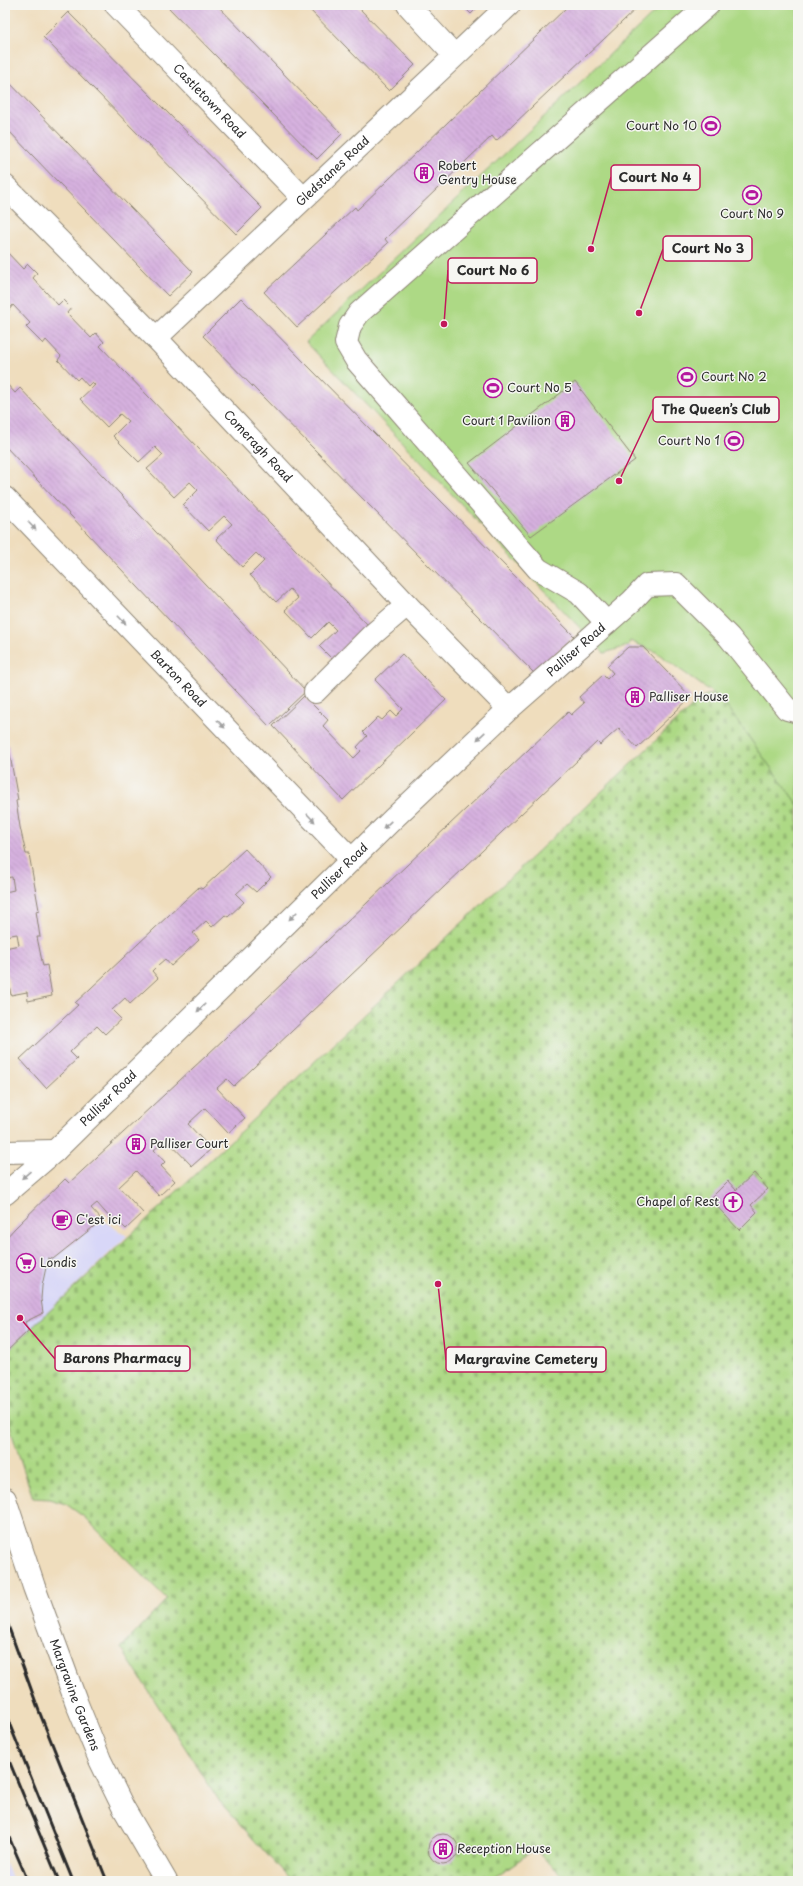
<svg xmlns="http://www.w3.org/2000/svg" width="803" height="1886" font-family="'Playpen Sans',sans-serif">
<style>
.built{fill:#d8d7f8}
.cemetery{fill:url(#cemetery-stones);stroke:#6c8258}
.garden{fill:#add985;stroke:#6c8258}
.building{fill:url(#building-back-hatch)}
.lines{fill:none;stroke-linecap:round;stroke-linejoin:round}
.minor-casing{stroke:#8d8474;stroke-width:24}
.minor{stroke:#fff;stroke-width:22}
.rail{stroke:#2b2b2b;stroke-width:3}
.oneway{fill:#a0a0a0}
.labels{text-anchor:middle;stroke-width:3;stroke-linejoin:round;paint-order:stroke}
.street-label{font-size:12px;fill:#2b2b2b;stroke:#f6f6f2}
.poi-label{font-size:12px;fill:#2b2b2b;stroke:#f6f6f2;text-anchor:start}
.leader{fill:none;stroke:#c2185b;stroke-width:1.5}
.callout-dot{fill:#c2185b;stroke:#f6f6f2;stroke-width:1.5}
.callout{fill:#f6f6f2;stroke:#c2185b;stroke-width:1.5}
.callout-label{font-size:13px;text-anchor:middle;font-weight:bold;fill:#2b2b2b}
</style>
<defs>
<pattern id="cemetery-stones" width="16" height="16" patternUnits="userSpaceOnUse"><rect width="16" height="16" fill="#add985"/><path d="M2 7V4a2 2 0 0 1 4 0v3zM10 15v-3a2 2 0 0 1 4 0v3z" fill="#95ba73"/></pattern>
<pattern id="building-back-hatch" width="6" height="6" patternUnits="userSpaceOnUse"><rect width="6" height="6" fill="#d6b1df"/><path d="M-1 5l2 2M0 0l6 6M5-1l2 2" fill="none" stroke="#b898c0"/></pattern>
</defs>
<rect width="100%" height="100%" fill="#f6f6f2"/>
<filter id="ink" filterUnits="userSpaceOnUse"><feTurbulence type="fractalNoise" baseFrequency=".025" numOctaves="2"/><feDisplacementMap in="SourceGraphic" scale="8" xChannelSelector="R" yChannelSelector="G"/><feConvolveMatrix kernelMatrix="1 2 1 2 8 2 1 2 1" color-interpolation-filters="sRGB"/></filter>
<filter id="wash" filterUnits="userSpaceOnUse"><feTurbulence type="fractalNoise" baseFrequency=".012" numOctaves="4" result="noise"/><feDisplacementMap in="SourceGraphic" scale="16" xChannelSelector="R" yChannelSelector="G"/><feGaussianBlur stdDeviation="0.9" result="paint"/><feColorMatrix in="noise" values="0 0 0 0 0 0 0 0 0 0 0 0 0 0 0 0 0 1.4 0 .05"/><feComposite in="paint" operator="in"/></filter>
<g filter="url(#wash)">
<rect width="100%" height="100%" fill="#efddbd"/>
<!-- built -->
<g class="built">
<path d="M65,1179L102,1220L127,1236L5,1353V1239Z"/>
<path d="M5,1861L13,1881H5Z"/>
</g>
<!-- cemetery -->
<path class="cemetery" d="M707,695H715L722,700L798,805V1881H568L535,1849L489,1881H291L220,1802L121,1648L167,1599L84,1517L66,1504L49,1499L33,1498L12,1434L5,1400V1353L701,698Z"/>
<!-- garden -->
<path class="garden" d="M662,5H798V805L722,700L656,652L630,641L628,646L604,653L306,342Z"/>
<g id="blocks">
<!-- building -->
<g class="building">
<path d="M166,5H217L342,134L317,159Z"/>
<path d="M305,5H356L415,65L389,91Z"/>
<path d="M462,5H480L471,14Z"/>
<path d="M569,5H640L496,141L492,136L385,239L388,243L297,327L264,292L355,207L357,210Z"/>
<path d="M68,12L262,208L236,234L43,37Z"/>
<path d="M5,78L193,272L168,296L5,127Z"/>
<path d="M5,250L23,269L28,264L37,273L33,278L58,305L63,300L71,308L67,313L91,338L96,333L104,342L100,346L369,626L334,661L319,646L336,630L328,622L312,638L285,610L298,598L290,589L276,602L250,575L264,561L256,553L242,567L216,539L232,524L224,516L208,531L183,505L198,490L190,482L174,497L147,469L163,455L155,447L139,462L113,436L128,421L120,414L107,427L80,399L95,385L92,382L88,386L80,377L77,380L58,360L61,356L46,340L43,344L26,327L30,323L13,305L9,310L5,306Z"/>
<path d="M241,298L574,636L535,674L203,336Z"/>
<path d="M5,382L15,393L20,388L306,691L269,726L5,446Z"/>
<path d="M575,382L635,460L531,536L469,463Z"/>
<path d="M628,647H643L691,697L637,748L619,728L600,745L597,742L234,1086L227,1079L217,1088L245,1118L228,1133L205,1108L188,1124L211,1149L192,1166L166,1139L154,1150L165,1162L161,1166L175,1181L159,1196L136,1171L119,1187L143,1213L126,1229L115,1218L112,1220L97,1203L91,1208L102,1220L53,1259L48,1258L42,1286L41,1299L43,1313L25,1322L28,1331L5,1353V1239L15,1228L65,1179L69,1183L206,1056L568,712L571,715L584,703L579,697L603,675L607,679L613,673L607,666Z"/>
<path d="M402,654L446,700L343,800L273,726L304,696L328,720L323,726L354,758L361,751L357,747L367,736L363,732L378,717L382,720L391,711L396,716L403,709L375,680Z"/>
<path d="M5,744H8L18,800L16,801L20,827L26,854H29L39,910L36,911L40,937H37L43,966L47,965L52,996L28,1001L27,992L11,995L5,963V948L19,945L17,934L5,936V892L14,890L12,877L5,878Z"/>
<path d="M245,849L271,877L256,892L247,884L236,894L244,902L228,917L225,915L212,927L206,921L193,933L199,940L171,966L165,959L158,965L152,971L158,978L130,1004L125,998L112,1010L121,1019L105,1034L97,1026L70,1052L77,1059L46,1088L20,1059L78,1005L75,1003L138,944L199,887L202,889Z"/>
<path d="M754,1173L768,1189L751,1205L757,1212L739,1230L710,1199L728,1181L736,1190Z"/>
<circle cx="443" cy="1849" r="15"/>
</g>
</g>
</g>
<g filter="url(#ink)">
<use href="#blocks" fill-opacity="0" stroke="#8d8474" stroke-width="1"/>
<g class="lines">
<!-- minor casing -->
<g class="minor-casing">
<g id="minor">
<path id="s1" d="M116,5L303,198"/>
<path d="M408,5L454,55"/>
<path id="s2" d="M5,186L156,338L407,605L509,709"/>
<path id="s3" d="M156,338L509,5"/>
<path id="s4" d="M5,498L351,859"/>
<path d="M607,623L579,593L538,569L356,360L346,343L350,326L359,313L708,5"/>
<path d="M315,692L372,635L407,605"/>
<path d="M5,1152L55,1151"/>
<path id="s5" d="M5,1194L55,1151L394,818L509,709L632,601L647,585L676,584L729,637L787,709L798,712"/>
<path id="s6" d="M5,1499L34,1587L77,1704L100,1760L123,1807L166,1881"/>
</g>
</g>
<!-- minor -->
<use href="#minor" class="minor"/>
<!-- rail -->
<g class="rail">
<path d="M5,1617L39,1711L107,1881"/>
<path d="M5,1713L73,1881"/>
<path d="M5,1751L59,1881"/>
<path d="M5,1828L28,1881"/>
</g>
</g>
<!-- one-way arrows -->
<defs><path id="oneway-solid" d="M-6-.8H1V-3.2L6.5 0L1 3.2V.8H-6Z"/></defs>
<g class="oneway">
<use href="#oneway-solid" transform="translate(32 526) rotate(46)"/>
<use href="#oneway-solid" transform="translate(122 620) rotate(46)"/>
<use href="#oneway-solid" transform="translate(221 724) rotate(46)"/>
<use href="#oneway-solid" transform="translate(481 736) rotate(136)"/>
<use href="#oneway-solid" transform="translate(311 818) rotate(46)"/>
<use href="#oneway-solid" transform="translate(387 825) rotate(136)"/>
<use href="#oneway-solid" transform="translate(293 916) rotate(135)"/>
<use href="#oneway-solid" transform="translate(201 1008) rotate(135)"/>
<use href="#oneway-solid" transform="translate(26 1175) rotate(139)"/>
</g>
</g>
<!-- icons -->
<defs>
<g id="stadium-ring" transform="scale(1)"><circle r="9.5" fill="#f6f6f2" stroke="#b5179e" stroke-width="1.5"/><path d="M0-5a6.5 5 0 1 0 0 10a6.5 5 0 1 0 0-10ZM-3.5-1.8h7v3.6h-7Z" fill="#b5179e"/></g>
<g id="building-ring" transform="scale(1)"><circle r="9.5" fill="#f6f6f2" stroke="#b5179e" stroke-width="1.5"/><path d="M-4-6H4V6H1V3H-1V6H-4ZM-2.5-4.3h1.7v1.8h-1.7ZM.8-4.3h1.7v1.8H.8ZM-2.5-1h1.7V.8h-1.7ZM.8-1h1.7V.8H.8Z" fill="#b5179e"/></g>
<g id="church-ring" transform="scale(1)"><circle r="9.5" fill="#f6f6f2" stroke="#b5179e" stroke-width="1.5"/><path d="M-1.2-6h2.4v3.5h3.3v2.4h-3.3V6h-2.4V-.1h-3.3v-2.4h3.3Z" fill="#b5179e"/></g>
<g id="cafe-ring" transform="scale(1)"><circle r="9.5" fill="#f6f6f2" stroke="#b5179e" stroke-width="1.5"/><path d="M-5.5-4.5H6V0H3Q3 3.5 0 3.5H-2.5Q-5.5 3.5-5.5 0ZM3-3.2v2h1.7v-2ZM-6 4.5H4V6H-6Z" fill="#b5179e"/></g>
<g id="supermarket-ring" transform="scale(1)"><circle r="9.5" fill="#f6f6f2" stroke="#b5179e" stroke-width="1.5"/><path d="M-6-5.5h2.5l.6 2H6L4.5 2H-2.5L-4.4-4H-6ZM-1.5 3.2a1.3 1.3 0 1 0 .1 0ZM3 3.2a1.3 1.3 0 1 0 .1 0Z" fill="#b5179e"/></g>
</defs>
<g fill-rule="evenodd">
<use href="#stadium-ring" x="711" y="126"/>
<use href="#building-ring" x="424" y="173"/>
<use href="#stadium-ring" x="752" y="195"/>
<use href="#stadium-ring" x="687" y="377"/>
<use href="#stadium-ring" x="493" y="388"/>
<use href="#building-ring" x="565" y="421"/>
<use href="#stadium-ring" x="734" y="441"/>
<use href="#building-ring" x="635" y="697"/>
<use href="#building-ring" x="136" y="1144"/>
<use href="#church-ring" x="733" y="1202"/>
<use href="#cafe-ring" x="62" y="1220"/>
<use href="#supermarket-ring" x="26" y="1263"/>
<use href="#building-ring" x="443" y="1849"/>
</g>
<g class="labels">
<!-- street labels -->
<g class="street-label">
<text dy="4" stroke="none"><textPath href="#s1" startOffset="134">Castletown Road</textPath></text>
<text dy="4" stroke="none"><textPath href="#s3" startOffset="243">Gledstanes Road</textPath></text>
<text dy="4" stroke="none"><textPath href="#s2" startOffset="363">Comeragh Road</textPath></text>
<text dy="4" stroke="none"><textPath href="#s5" startOffset="789">Palliser Road</textPath></text>
<text dy="4" stroke="none"><textPath href="#s4" startOffset="250">Barton Road</textPath></text>
<text dy="4" stroke="none"><textPath href="#s5" startOffset="465">Palliser Road</textPath></text>
<text dy="4" stroke="none"><textPath href="#s5" startOffset="141">Palliser Road</textPath></text>
<text dy="4" stroke="none"><textPath href="#s6" startOffset="208">Margravine Gardens</textPath></text>
</g>
<!-- poi labels -->
<g class="poi-label">
<text x="697" y="130" text-anchor="end">Court No 10</text>
<text x="438" y="170">Robert<tspan x="438" dy="14">Gentry House</tspan></text>
<text x="752" y="218" text-anchor="middle">Court No 9</text>
<text x="701" y="381">Court No 2</text>
<text x="507" y="392">Court No 5</text>
<text x="551" y="425" text-anchor="end">Court 1 Pavilion</text>
<text x="720" y="445" text-anchor="end">Court No 1</text>
<text x="649" y="701">Palliser House</text>
<text x="150" y="1148">Palliser Court</text>
<text x="719" y="1206" text-anchor="end">Chapel of Rest</text>
<text x="76" y="1224">C'est ici</text>
<text x="40" y="1267">Londis</text>
<text x="457" y="1853">Reception House</text>
</g>
</g>
<!-- callouts -->
<path class="leader" d="M591 249L611 177M639 313L663 249M444 324L448 270M619 481L653 409M20 1318L55 1359M438 1284L446 1360"/>
<g class="callout-dot">
<circle cx="591" cy="249" r="4"/>
<circle cx="639" cy="313" r="4"/>
<circle cx="444" cy="324" r="4"/>
<circle cx="619" cy="481" r="4"/>
<circle cx="20" cy="1318" r="4"/>
<circle cx="438" cy="1284" r="4"/>
</g>
<g class="callout">
<rect x="611" y="165" width="89" height="25" rx="4"/>
<rect x="663" y="236" width="89" height="25" rx="4"/>
<rect x="448" y="258" width="89" height="25" rx="4"/>
<rect x="653" y="397" width="126" height="25" rx="4"/>
<rect x="55" y="1346" width="135" height="25" rx="4"/>
<rect x="446" y="1347" width="160" height="25" rx="4"/>
</g>
<g class="callout-label">
<text x="655" y="182">Court No 4</text>
<text x="708" y="253">Court No 3</text>
<text x="493" y="275">Court No 6</text>
<text x="716" y="414">The Queen’s Club</text>
<text x="122" y="1363">Barons Pharmacy</text>
<text x="526" y="1364">Margravine Cemetery</text>
</g>
<!-- margin -->
<rect width="803" height="1886" fill="none" stroke="#f6f6f2" stroke-width="20"/>
</svg>
